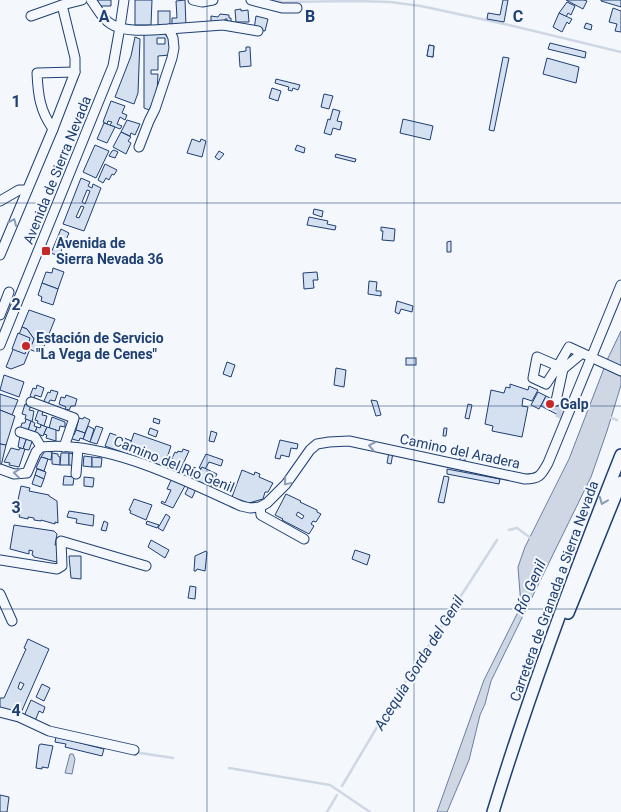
<svg xmlns="http://www.w3.org/2000/svg" width="621" height="812" font-family="Roboto,sans-serif">
<style>
.water{fill:#cfd7e4;stroke:#687fa3}
.lines{fill:none;stroke-linecap:round;stroke-linejoin:round}
.stream{stroke:#cfd7e4;stroke-width:2.5}
.building{fill:#d5e0f0;stroke:#1d3f73;fill-rule:evenodd}
.minor-tunnel{stroke:#c9d2e0;stroke-width:9;stroke-dasharray:9 4.5;stroke-linecap:butt}
.minor-casing{stroke:#1d3f73;stroke-width:11}
.major-casing{stroke:#1d3f73;stroke-width:14}
.minor{stroke:#f4f7fb;stroke-width:9}
.major{stroke:#f4f7fb;stroke-width:11}
.oneway{stroke:#889bb7}
.grid{fill:none;stroke:#1d3f73;stroke-width:1;stroke-opacity:0.55}
.poi-dot{fill:#c62828;stroke:#f4f7fb;stroke-width:2}
.labels{text-anchor:middle;stroke-width:4;stroke-linejoin:round;paint-order:stroke}
.street-label{font-size:14px;fill:#1d3f73;stroke:#f4f7fb}
.poi-label{font-size:14px;font-weight:bold;fill:#1d3f73;stroke:#f4f7fb;text-anchor:start}
.water-label{font-size:15px;font-style:italic;fill:#1d3f73;stroke:#f4f7fb}
.grid-label{font-size:16px;text-anchor:middle;font-weight:bold;fill:#1d3f73;stroke:#f4f7fb;stroke-width:4;stroke-linejoin:round;paint-order:stroke}
</style>
<rect width="100%" height="100%" fill="#f4f7fb"/>
<!-- water -->
<g class="water">
<path d="M621,331V385L607,431L591,477L491,681L485,704L480,715L469,760L447,812H437L484,680L521,606L518,567L525,547L569,459L608,358Z"/>
<path d="M70,754H73L75,759L72,774L65,773Z"/>
</g>
<g class="lines">
<!-- stream -->
<g class="stream">
<path d="M271,0L283,2L357,1L390,2L421,6L509,25L621,52"/>
<path d="M609,417L617,420"/>
<path d="M509,530L517,528L532,539"/>
<path d="M0,717L20,722"/>
<path d="M134,752L173,758"/>
<path d="M229,768L330,785L370,812"/>
<path d="M342,786L386,712L497,540"/>
<path d="M327,812L337,795"/>
</g>
</g>
<!-- building -->
<g class="building">
<path d="M96,0H111V6H101Z"/>
<path d="M135,0H152L151,25H135Z"/>
<path d="M185,0L186,26L172,25V18H177L176,1Z"/>
<path d="M503,0H508L504,22L487,19L488,13L500,15Z"/>
<path d="M566,0H584L587,1L583,9Z"/>
<path d="M601,0H621V7L601,1Z"/>
<path d="M567,2L575,6L571,15L568,13L566,17L559,13Z"/>
<path d="M613,8L621,11V32L615,31L617,24L609,22Z"/>
<path d="M241,9V11L248,10L249,22H236L235,10Z"/>
<rect x="158" y="11" width="12" height="14"/>
<path d="M559,13L572,19L569,24L567,22L562,32L553,27Z"/>
<path d="M220,14L229,15V18H231V22L227,21V19H225L224,24L211,22V16L218,17Z"/>
<path d="M256,16L268,19L265,31L254,29Z"/>
<path d="M586,23L592,25L591,30L584,28Z"/>
<path d="M144,33H164L169,39L170,55L158,56V70H151V74H158L157,93L149,110L144,108ZM157,38H165V44H157Z"/>
<path d="M135,37L140,39L138,93L134,104L115,97L131,56Z"/>
<path d="M550,43L586,52L585,58L548,49Z"/>
<path d="M429,45L434,46L433,57L427,56Z"/>
<path d="M429,45L434,46L433,57L427,56Z"/>
<path d="M246,47H250L251,66L240,67L239,52L246,51Z"/>
<path d="M503,57L509,58L494,131L489,130Z"/>
<path d="M547,58L579,67L576,83L543,74Z"/>
<path d="M276,79L300,85L298,90L293,88L292,91L288,90L289,87L275,83Z"/>
<path d="M272,88L281,91L278,101L269,98Z"/>
<path d="M324,94L333,96L329,109L321,107Z"/>
<path d="M111,101L125,106L122,113L127,115L125,120L120,117L117,124L122,126L120,129L110,125L112,122L108,121L107,124L103,122Z"/>
<path d="M333,109L340,111L337,121L342,122L340,130L333,128L331,135L324,133L328,119L330,120Z"/>
<path d="M403,119L433,126L430,140L400,133Z"/>
<path d="M127,120L140,124L135,135L131,133L130,136L121,132Z"/>
<path d="M104,123L115,127L107,143L97,139Z"/>
<path d="M121,132L131,137L128,141L131,143L126,154L113,147Z"/>
<path d="M192,139L200,142L201,139L206,141L202,157L187,153Z"/>
<path d="M95,145L109,151L96,178L83,172Z"/>
<path d="M297,145L305,148L304,153L295,150Z"/>
<path d="M114,150L118,152L115,158L109,156L112,151Z"/>
<path d="M219,151L224,154L219,160L215,157Z"/>
<path d="M336,154L356,159L355,162L335,157Z"/>
<path d="M105,164L117,170L114,175L112,174L109,180L106,178L103,183L98,180Z"/>
<path d="M81,178L90,182L88,186L92,188L93,184L101,188L84,231L63,224ZM87,190L90,191L85,204L82,202ZM81,206L84,207L79,218L76,217Z"/>
<path d="M314,209L323,211L322,217L313,214Z"/>
<path d="M309,217L328,221L327,224L336,226L335,230L307,225Z"/>
<path d="M381,227L395,229L394,241L382,240L383,231H381Z"/>
<path d="M61,229L69,233L59,256L51,253Z"/>
<path d="M451,241V252H447V242Z"/>
<path d="M53,268L64,272L58,289L42,283L46,272L52,273Z"/>
<path d="M317,272L318,280H313L314,288L304,289L303,273Z"/>
<path d="M369,281L377,282L376,291H381V296L368,294Z"/>
<path d="M42,283L58,289L53,305L41,301L42,297L38,295Z"/>
<path d="M397,301L413,306L412,312L401,309L399,314L395,312Z"/>
<path d="M29,310L55,319L41,354L29,349L34,339L27,329L22,327Z"/>
<path d="M22,327L27,329L34,339L24,364L11,369L6,367Z"/>
<path d="M18,333L30,338L25,354L12,349Z"/>
<rect x="406" y="358" width="10" height="7"/>
<path d="M227,362L235,365L231,377L223,374Z"/>
<path d="M336,368L346,370L344,387L334,385Z"/>
<path d="M4,375L24,382L19,397L0,390Z"/>
<path d="M510,384L528,390L529,386L538,390L532,401L523,398L522,406L528,407L522,437L492,431L493,426L485,424L491,390L504,393L506,387L510,388Z"/>
<path d="M37,385L44,388L41,397L35,395L34,399L30,396L33,388L36,389Z"/>
<path d="M51,390L58,392L55,401L50,400L48,404L44,401L48,392L50,393Z"/>
<path d="M538,392L546,396L539,409L531,405Z"/>
<path d="M0,394L18,400L12,415L0,410Z"/>
<path d="M66,395L77,399L75,406H71L69,410L65,409L66,407L59,404L61,397L65,398Z"/>
<path d="M546,396L569,408L564,418L541,406Z"/>
<path d="M371,400L377,401L381,415L376,416Z"/>
<path d="M25,404L31,406L29,410L34,411L32,422L25,419L26,415L22,414Z"/>
<path d="M468,404L472,405L469,419L465,418Z"/>
<path d="M0,410L15,416L6,445L0,444Z"/>
<path d="M41,410L43,411L42,415L47,416L44,426L37,423L38,421L35,420L38,411Z"/>
<path d="M52,417L65,422V427L60,426L59,431L49,428Z"/>
<path d="M84,417L90,420L85,433L76,430L79,418L83,419Z"/>
<path d="M154,418L160,420L159,424L153,422Z"/>
<path d="M26,419L31,421L28,431L20,429L22,423H25Z"/>
<path d="M31,421L35,423L34,426L37,427L35,433L28,431Z"/>
<path d="M41,425L47,427L43,436L35,433L37,427L40,428Z"/>
<path d="M88,426L94,429L90,442L83,439Z"/>
<path d="M96,426L103,428L97,444L90,442Z"/>
<path d="M47,427L56,430V441L46,438L47,435L44,434Z"/>
<path d="M150,428L158,431L156,437L148,434Z"/>
<path d="M444,428H447L446,436H443Z"/>
<path d="M76,430L85,433L83,439L80,438L79,441L69,438L71,434L74,435Z"/>
<path d="M211,431L217,433L214,442L209,441Z"/>
<path d="M110,433L132,441L127,454L105,446Z"/>
<path d="M134,433L171,446L164,467L127,454Z"/>
<path d="M20,436L27,437L23,449L18,447Z"/>
<path d="M27,437L33,439L29,450L23,449Z"/>
<path d="M280,440L298,444L297,449L291,448L289,457L281,455L280,459L275,458Z"/>
<path d="M0,444L6,445L1,466L0,465Z"/>
<path d="M11,448L19,450L20,448L25,449L19,467L9,465L10,463L4,462Z"/>
<path d="M183,449L189,451L178,475L167,469L175,452L177,453L178,451L182,452Z"/>
<path d="M453,449L466,450L465,461H460V456L452,455Z"/>
<path d="M45,451L52,452L51,460L41,457Z"/>
<path d="M389,452L393,453L391,464L387,463Z"/>
<path d="M52,453L58,454V456L60,457V465L52,464Z"/>
<path d="M61,453H69V465H60Z"/>
<path d="M69,453L74,454L77,466L69,465Z"/>
<path d="M206,454L223,460L221,466L209,462L205,469L199,468Z"/>
<path d="M84,456L92,457V467L83,466Z"/>
<path d="M41,457L48,459L44,471L36,468Z"/>
<path d="M92,457L102,458L101,467H92Z"/>
<path d="M202,467L217,474L210,488L195,481Z"/>
<path d="M37,469L46,472L44,479L35,475Z"/>
<path d="M447,469L500,479L499,484L447,474Z"/>
<path d="M242,470L254,475L255,472L260,474L259,477L273,483L268,492H265L263,499L249,503L232,497Z"/>
<path d="M35,475L44,479L41,487L32,484Z"/>
<path d="M64,476L74,477L73,485H63Z"/>
<path d="M444,476L449,477L444,503L438,502Z"/>
<path d="M84,477L94,478L93,487L84,486Z"/>
<path d="M172,478L186,484L173,508L161,503L162,501L165,503L171,490L167,489Z"/>
<path d="M21,486L30,488L29,491L49,495V496L57,501L58,523L55,522V524L41,520V521L34,520V518L28,517V519L19,517L20,515L15,514Z"/>
<path d="M189,486L196,489L192,498L185,494Z"/>
<path d="M286,494L301,501L300,502L317,510V512L321,514L316,522L313,521L311,524L314,526L309,534L282,520L283,519L275,515ZM298,512L304,516L302,519L296,515Z"/>
<path d="M134,499L152,505L146,520L130,513L131,511L129,510Z"/>
<path d="M69,511L94,515L93,526L76,523L77,519L67,517Z"/>
<path d="M166,514L170,517L163,531L158,528Z"/>
<path d="M104,521L108,523L106,531L101,530Z"/>
<path d="M147,521L159,525L157,528L146,524Z"/>
<path d="M14,525L54,531L57,534L55,545L60,547L57,562L34,557V556L32,555L33,551L29,550V554L10,549Z"/>
<path d="M151,540L169,550L165,558L148,547Z"/>
<path d="M355,550L370,555L367,565L352,559Z"/>
<path d="M206,551L207,552L205,571L197,569L196,571H194L195,556Z"/>
<path d="M69,556H81V579L71,578Z"/>
<path d="M190,586L196,587L195,599L188,598Z"/>
<path d="M28,639L49,649L20,715L0,708V698H4L26,649L24,648ZM20,682L24,684L21,690L18,688Z"/>
<path d="M42,684L50,688L44,701L36,697Z"/>
<path d="M31,700L45,707L43,713L39,711L35,721L24,716Z"/>
<path d="M56,737L104,749L102,756L65,747L66,744L55,742Z"/>
<path d="M41,744L53,746L48,768L42,767V769L36,768L39,745Z"/>
<path d="M0,795L9,797L7,812H0Z"/>
</g>
<g class="lines">
<!-- minor-tunnel -->
<path class="minor-tunnel" d="M556,401L554,411L565,416"/>
<!-- minor casing -->
<g class="minor-casing">
<g id="minor">
<path d="M91,0C97,8 102,19 111,24C124,33 153,30 169,29L173,38L174,48L172,58L155,109L149,121L139,147"/>
<path d="M193,0L202,2L213,0"/>
<path d="M251,0L282,8H297"/>
<path d="M31,16L62,5L82,0"/>
<path d="M169,29L223,25L258,31"/>
<path d="M53,129C40,111 38,95 37,73L75,72"/>
<path d="M0,201L19,190H27"/>
<path d="M0,255L53,129L75,72V58L62,5"/>
<path d="M0,315L9,292"/>
<path d="M0,345L113,66L120,27L124,0"/>
<path d="M581,354L563,369L558,366L569,347L621,371"/>
<path d="M537,357L558,366L546,384L533,378Z"/>
<path d="M556,401L563,369"/>
<path d="M31,402L74,418L64,447"/>
<path d="M20,432L35,437L41,447"/>
<path d="M0,469L14,474L27,473L36,452L41,447C105,440 184,480 241,506L250,508L260,507L267,503L286,484L310,450L317,444L329,442L349,441L525,479C540,479 541,475 548,463L621,285"/>
<path d="M76,474L78,448"/>
<path d="M260,507L261,515L304,539"/>
<path d="M0,560L57,569L62,566L61,541L146,566"/>
<path d="M0,594L12,621"/>
<path d="M0,712L19,717L49,731L134,750"/>
</g>
</g>
<!-- major casing -->
<g class="major-casing">
<g id="major">
<path d="M568,613L621,482"/>
<path d="M493,812C530,691 574,573 621,455"/>
</g>
</g>
<!-- minor -->
<use href="#minor" class="minor"/>
<!-- major -->
<use href="#major" class="major"/>
</g>
<!-- one-way arrows -->
<defs><path id="oneway-chevron" d="M-2-3.5L2.5 0L-2 3.5" fill="none" stroke-width="1.6" stroke-linecap="round" stroke-linejoin="round" transform="scale(1.25)"/></defs>
<g class="oneway">
<use href="#oneway-chevron" transform="translate(13 222) rotate(-67)"/>
<use href="#oneway-chevron" transform="translate(372 446) rotate(-169)"/>
<use href="#oneway-chevron" transform="translate(17 473) rotate(-174)"/>
<use href="#oneway-chevron" transform="translate(287 482) rotate(130)"/>
<use href="#oneway-chevron" transform="translate(603 501) rotate(112)"/>
</g>
<!-- grid -->
<path class="grid" d="M207,0V812M414,0V812M0,203H621M0,406H621M0,609H621"/>
<!-- markers -->
<g class="poi-dot">
<rect x="41" y="246" width="10" height="10" rx="2.5"/>
<circle cx="26" cy="346" r="5"/>
<circle cx="550" cy="404" r="5"/>
</g>
<g class="labels">
<!-- street labels -->
<g class="street-label">
<text transform="translate(57 170) rotate(-68)" y="5">Avenida de Sierra Nevada</text>
<text transform="translate(460 451) rotate(12)" y="5">Camino del Aradera</text>
<text transform="translate(174 464) rotate(22)" y="5">Camino del Río Genil</text>
<text transform="translate(554 591) rotate(-70)" y="5">Carretera de Granada a Sierra Nevada</text>
</g>
<!-- poi labels -->
<g class="poi-label">
<text x="56" y="248">Avenida de<tspan x="56" dy="16">Sierra Nevada 36</tspan></text>
<text x="36" y="343">Estación de Servicio<tspan x="36" dy="16">"La Vega de Cenes"</tspan></text>
<text x="560" y="409">Galp</text>
</g>
<!-- water labels -->
<g class="water-label">
<text transform="translate(530 587) rotate(-66)" y="5">Río Genil</text>
<text transform="translate(419 663) rotate(-58)" y="5">Acequia Gorda del Genil</text>
</g>
</g>
<g class="grid-label">
<text x="104" y="22">A</text>
<text x="310" y="22">B</text>
<text x="518" y="22">C</text>
<text x="16" y="107">1</text>
<text x="16" y="310">2</text>
<text x="16" y="513">3</text>
<text x="16" y="716">4</text>
</g>
</svg>
